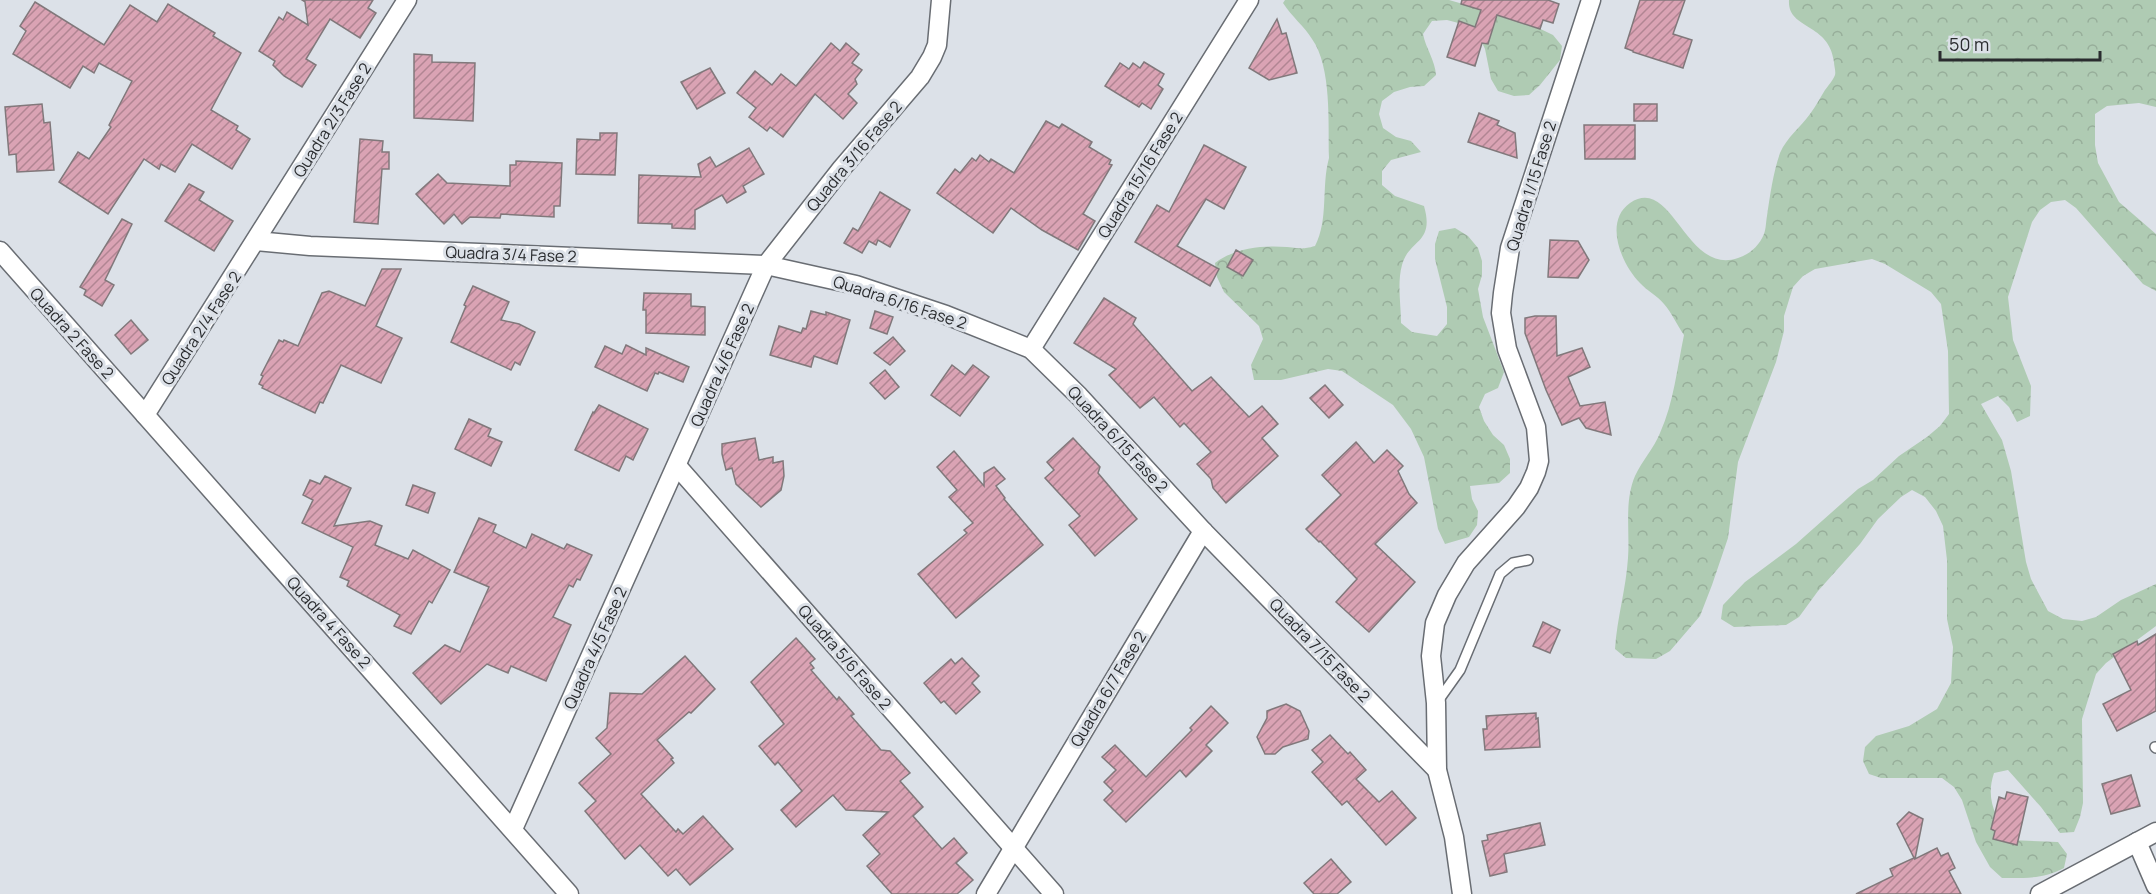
<svg xmlns="http://www.w3.org/2000/svg" width="2156" height="894" font-family="Manrope,sans-serif">
<style>
.forest{fill:url(#forest-crowns)}
.building{fill:url(#building-hatch);stroke:#81787b;stroke-width:1.5}
.lines{fill:none;stroke-linecap:round;stroke-linejoin:round}
.lane-casing{stroke:#696d73;stroke-width:12}
.street-casing{stroke:#696d73;stroke-width:21}
.lane{stroke:#fff;stroke-width:9}
.street{stroke:#fff;stroke-width:18}
.labels{text-anchor:middle;stroke-width:6;stroke-linejoin:round;paint-order:stroke}
.street-label{font-size:16px;fill:#2a2c2f;stroke:#dce1e8}
</style>
<defs>
<pattern id="forest-crowns" width="20" height="18" patternUnits="userSpaceOnUse" patternTransform="scale(1.5)"><rect width="20" height="18" fill="#afcbb3"/><path d="M2 6a3 3 0 1 1 6 0M12 15a3 3 0 1 1 6 0" fill="none" stroke="#97ae9a"/></pattern>
<pattern id="building-hatch" width="6" height="6" patternUnits="userSpaceOnUse" patternTransform="scale(1.5)"><rect width="6" height="6" fill="#daa3b4"/><path d="M-1 1l2-2M0 6l6-6M5 7l2-2" fill="none" stroke="#b18593"/></pattern>
</defs>
<rect width="100%" height="100%" fill="#dce1e8"/>
<!-- forest -->
<g class="forest">
<path d="M1285,0H1449L1526,22L1553,35L1562,46L1560,60L1540,85L1529,95L1514,96L1498,91L1491,79L1485,49L1478,34L1466,25L1447,20L1432,21L1423,34C1426,49 1435,60 1436,75L1424,86L1410,87L1394,92L1382,101L1379,114L1383,128L1396,137L1411,141L1421,152L1391,160L1382,171V185L1395,196L1424,206C1435,244 1409,239 1402,265C1397,283 1401,305 1401,323L1412,332L1437,336L1447,324V307L1435,259V244L1439,231L1455,228L1468,236L1478,248L1482,261V275L1478,289L1483,317L1504,372L1498,388L1485,394L1479,407L1484,421L1493,435L1504,445L1510,459V473L1499,483L1470,486L1472,499L1478,511L1477,525L1469,537L1445,544L1438,529L1424,457L1411,429L1393,405L1342,371L1328,369L1281,380H1254L1251,365L1263,339L1259,326L1224,292L1217,277L1215,263C1235,248 1262,245 1287,247C1301,248 1301,250 1315,246C1329,219 1321,187 1329,158C1328,124 1332,67 1312,39C1304,26 1292,17 1283,3Z"/>
<path d="M1789,0H2156V107L2139,103L2107,106L2095,114V145L2098,163L2119,202L2156,234V291L2143,284L2076,208L2065,200L2051,202L2040,210L2032,222L2008,297L2013,340L2031,386L2030,416L2017,422L2009,407L1998,396L1981,404L2002,440L2011,471L2026,562L2031,579L2048,611L2063,619L2082,621L2096,617L2121,600L2156,584V626L2106,663L2096,674L2082,719L2083,803L2080,817L2074,832L2060,833L2041,807L2008,770L1994,773C1985,800 1996,817 2010,840L2058,842L2067,854L2064,868C2044,879 2025,878 2002,878L1990,867L1976,842L1962,800L1954,787L1942,778H1881L1869,774L1863,761L1865,747L1876,736L1909,726L1937,709L1951,683L1953,647L1947,619V560L1943,526L1936,511L1925,497L1912,490L1901,497L1878,519L1860,544L1818,591L1799,617L1786,625L1734,627L1721,619L1723,605L1745,582L1796,544L1858,489L1873,480L1899,456L1927,437L1940,426L1949,414L1948,351L1941,304L1931,292L1885,264L1872,259L1815,269L1803,276L1793,287L1784,316V331L1776,362L1738,462L1728,538L1712,585L1700,616L1670,651L1656,659L1626,658L1615,649C1617,618 1626,589 1628,558C1630,531 1624,502 1635,476C1642,461 1654,448 1660,433C1674,402 1677,368 1684,335C1677,325 1672,313 1664,304C1658,296 1647,291 1640,283C1622,265 1603,222 1630,203C1673,174 1685,276 1738,258C1750,254 1759,246 1764,234C1766,229 1766,221 1767,216C1770,196 1773,173 1780,153C1787,137 1800,128 1810,114C1816,106 1820,98 1825,90C1828,86 1833,80 1835,75C1836,71 1834,66 1834,62C1829,22 1787,30 1789,0Z"/>
</g>
<!-- building -->
<g class="building">
<path d="M302,0H373L368,8L376,13L360,38L330,19L306,59L316,65L302,87L284,76L273,65L275,61L259,51L279,17L283,20L287,12L308,25L305,2Z"/>
<path d="M1462,0H1548L1559,4L1553,23L1543,20L1540,29L1497,15L1488,44L1482,43L1475,66L1447,57L1459,21L1475,27L1481,10L1461,4Z"/>
<path d="M1640,0H1685L1673,34L1692,40L1683,68L1633,52V51L1625,48Z"/>
<path d="M35,2L104,45L130,5L157,22L168,4L215,33L213,36L241,53L211,110L238,126L236,130L250,139L232,169L192,144L175,172L161,164L159,169L144,159L108,214L59,182L78,152L89,159L111,127L109,125L132,81L99,63L94,73L83,66L70,88L13,54L26,31L20,26Z"/>
<path d="M1277,19L1282,34L1286,33L1297,73L1269,80L1249,68Z"/>
<path d="M831,43L840,51L846,43L859,54L852,63L862,70L855,79L857,84L848,94L857,103L843,119L815,94L783,137L770,127L767,131L749,117L756,108L737,93L755,71L772,85L781,74L796,86Z"/>
<path d="M414,54L432,55V62L475,63L473,121L414,118Z"/>
<path d="M1144,62L1164,74L1158,85L1163,89L1151,109L1142,103L1139,107L1105,86L1120,63L1129,69L1133,63L1140,68Z"/>
<path d="M710,68L725,93L697,109L681,82Z"/>
<path d="M42,104L44,123L50,122L54,170L17,172L16,154L9,155L5,107Z"/>
<rect x="1634" y="104" width="23" height="17"/>
<path d="M1479,113L1499,121L1497,125L1515,133L1517,158L1468,142Z"/>
<path d="M1046,121L1059,128L1062,124L1092,142L1089,147L1111,160L1109,164L1112,165L1083,214L1095,221L1078,250L1042,230L1011,208L993,233L937,193L955,169L960,173L972,158L976,161L980,155L989,162L991,159L1014,173Z"/>
<path d="M1584,125H1635V159H1585Z"/>
<path d="M600,133H617L615,175L576,174L577,139L600,140Z"/>
<path d="M360,139L383,141L382,152H389V169H382L378,224L354,222Z"/>
<path d="M1204,145L1246,167L1224,209L1206,199L1177,246L1219,269L1210,286L1135,242L1157,205L1169,212Z"/>
<path d="M749,148L764,174L743,186L746,192L727,203L722,195L695,210V229L672,228V224L638,223L639,175L701,177L698,164L710,157L716,167Z"/>
<path d="M516,161L562,163L560,206H554V217L501,214L500,218L470,217L462,224L454,214L444,224L416,194L438,174L447,183L510,186V165H516Z"/>
<path d="M189,184L204,192L199,200L233,221L214,251L165,221Z"/>
<path d="M880,192L910,210L890,247L878,240L876,245L869,241L862,253L844,243L853,228L858,231Z"/>
<path d="M122,219L132,224L105,280L114,285L102,306L84,295L86,290L80,287Z"/>
<path d="M1550,240L1578,241L1589,260L1578,278L1548,277Z"/>
<path d="M1236,250L1253,260L1243,276L1227,267Z"/>
<path d="M382,269H401L376,326L402,338L381,383L341,365L323,403L320,402L315,413L262,388L263,386L259,384L263,376L261,375L279,340L283,342L284,340L298,346L322,293L329,291L365,306Z"/>
<path d="M473,286L509,302L501,320L519,324L535,332L520,365L515,362L511,370L451,342L466,306L464,305Z"/>
<path d="M644,293L691,294V306L705,307V335L646,333V310H643Z"/>
<path d="M1104,298L1136,318L1133,324L1192,391L1211,377L1249,417L1262,406L1278,424L1262,438L1278,456L1226,503L1213,488L1211,479L1197,464L1211,452L1184,423L1180,427L1154,397L1140,408L1109,375L1116,369L1074,343Z"/>
<path d="M811,311L826,315V312L850,320L837,364L814,356L811,367L770,355L779,326L801,333L803,328L806,329Z"/>
<path d="M875,311L893,317L887,334L870,328Z"/>
<path d="M1535,316H1556L1557,356L1582,348L1590,367L1568,377L1580,406L1605,402L1611,435L1586,428L1579,418L1562,425L1546,390L1525,333V318Z"/>
<path d="M131,320L148,340L131,354L115,335Z"/>
<path d="M893,337L905,351L890,365L874,353Z"/>
<path d="M626,345L646,355V348L689,367L683,382L659,372L658,374L655,373L647,391L595,367L605,346L622,354Z"/>
<path d="M952,365L965,375L973,365L989,377L960,416L931,395Z"/>
<path d="M885,370L899,387L885,399L870,383Z"/>
<path d="M1325,385L1343,405L1329,418L1310,398Z"/>
<path d="M599,405L648,429L633,460L626,456L619,471L575,450L593,412L594,413Z"/>
<path d="M469,419L491,429L488,436L502,442L491,466L455,449Z"/>
<path d="M755,438L759,460L773,457V463L783,461L784,476L781,490L761,507L736,484L732,468L726,470L722,454V444Z"/>
<path d="M1073,438L1100,467L1098,473L1137,519L1095,556L1069,525L1080,516L1045,478L1054,470L1047,462Z"/>
<path d="M1356,442L1374,463L1387,450L1403,466L1398,471L1409,494L1417,503L1375,544L1415,582L1369,632L1336,602L1357,579L1320,541L1319,542L1306,529L1341,495L1322,475Z"/>
<path d="M954,451L984,486V473L994,467L1005,479L996,486L1005,498L1004,499L1043,545L956,618L918,574L967,533L964,530L973,523L949,497L957,490L937,467Z"/>
<path d="M325,476L351,488L334,526L370,521L382,526L375,545L408,559L413,550L450,570L432,603L429,601L411,634L394,626L400,615L347,586L349,581L340,577L353,547L302,523L313,500L303,495L310,480L320,484Z"/>
<path d="M413,485L435,493L428,513L406,505Z"/>
<path d="M479,518L496,525L493,532L526,548L532,534L564,549L567,544L592,555L580,580L577,579L573,587L569,585L553,617L571,625L546,681L511,666L508,673L487,664L441,704L413,673L445,645L460,652L489,587L454,572Z"/>
<path d="M1543,622L1560,630L1550,653L1533,646Z"/>
<path d="M2156,634V711L2117,731L2103,704L2131,690L2113,654L2137,641L2138,645Z"/>
<path d="M796,638L815,659L810,663L814,668L811,670L837,700L839,697L854,714L851,716L881,750L890,751L910,773L900,781L923,807L913,816L942,849L954,838L967,853L956,863L973,880L957,894H892L867,866L880,854L863,835L888,812L846,810L833,795L796,827L781,810L802,791L778,762L775,765L759,746L784,724L751,682Z"/>
<path d="M685,656L715,689L691,713L689,712L657,740L673,758L671,759L674,763L641,794L676,832L678,829L683,834L703,816L733,849L690,885L676,869L668,876L640,845L625,859L585,811L596,801L579,783L611,754L596,738L607,728L610,693L642,694Z"/>
<path d="M962,658L979,676L972,683L980,692L956,714L944,701L941,703L924,683L951,659L955,664Z"/>
<path d="M1286,704L1300,711L1309,731L1308,739L1283,747L1275,754H1265L1257,737L1267,718V711Z"/>
<path d="M1211,706L1228,723L1206,745L1212,751L1186,777L1180,770L1126,822L1104,800L1113,791L1104,782L1116,770L1102,757L1115,745L1146,777L1192,730L1190,728Z"/>
<path d="M1536,713V719L1538,718L1540,747L1485,750L1483,729H1487L1486,716Z"/>
<path d="M1330,735L1348,754L1350,752L1366,770L1356,779L1379,802L1392,791L1416,818L1386,845L1347,801L1342,805L1312,772L1323,762L1312,750Z"/>
<path d="M2131,775L2140,806L2111,814L2102,784Z"/>
<path d="M2007,792L2028,797L2017,845L1993,839L1995,831L1991,829L1999,797L2005,799Z"/>
<path d="M1909,812L1923,819L1915,859L1937,848L1941,856L1948,853L1955,868L1949,871L1961,894H1856L1893,876L1890,869L1914,858L1897,824Z"/>
<path d="M1540,823L1545,845L1504,854L1507,872L1490,876L1482,841L1488,840L1487,835Z"/>
<path d="M1331,859L1351,882L1337,894H1314L1304,883Z"/>
</g>
<g class="lines">
<!-- lane casing -->
<g class="lane-casing">
<g id="lane">
<path d="M1438,701L1460,670L1500,574L1513,563L1528,560"/>
<path d="M2155,747L2156,748"/>
</g>
</g>
<!-- street casing -->
<g class="street-casing">
<g id="street">
<path d="M256,241L310,246L766,265L856,285L946,315L1031,349L1079,396L1203,531L1437,770"/>
<path d="M0,251L569,894"/>
<path d="M1031,349L1249,0"/>
<path d="M145,415L407,0"/>
<path d="M677,466L1054,894"/>
<path d="M513,829L766,265L842,168L920,77L932,57L937,45L941,0"/>
<path d="M2137,842L2156,886"/>
<path d="M986,894L1203,531"/>
<path d="M1462,894L1454,837L1437,770L1436,703L1431,656L1435,623L1447,595L1466,563L1516,507L1529,488L1536,472L1539,461L1536,427L1507,349L1501,313L1503,293L1510,248L1591,0"/>
<path d="M2040,894L2156,832"/>
</g>
</g>
<!-- lane -->
<use href="#lane" class="lane"/>
<!-- street -->
<use href="#street" class="street"/>
</g>
<g class="labels">
<!-- street labels -->
<g class="street-label">
<text transform="translate(332 120) rotate(-58)" y="6">Quadra 2/3 Fase 2</text>
<text transform="translate(854 156) rotate(-50)" y="6">Quadra 3/16 Fase 2</text>
<text transform="translate(1140 175) rotate(-58)" y="6">Quadra 15/16 Fase 2</text>
<text transform="translate(1531 186) rotate(-73)" y="6">Quadra 1/15 Fase 2</text>
<text transform="translate(511 254) rotate(2)" y="6">Quadra 3/4 Fase 2</text>
<text transform="translate(900 302) rotate(18)" y="6">Quadra 6/16 Fase 2</text>
<text transform="translate(201 328) rotate(-57)" y="6">Quadra 2/4 Fase 2</text>
<text transform="translate(72 333) rotate(48)" y="6">Quadra 2 Fase 2</text>
<text transform="translate(722 365) rotate(-66)" y="6">Quadra 4/6 Fase 2</text>
<text transform="translate(1118 439) rotate(47)" y="6">Quadra 6/15 Fase 2</text>
<text transform="translate(329 622) rotate(48)" y="6">Quadra 4 Fase 2</text>
<text transform="translate(595 648) rotate(-66)" y="6">Quadra 4/5 Fase 2</text>
<text transform="translate(1320 650) rotate(46)" y="6">Quadra 7/15 Fase 2</text>
<text transform="translate(845 657) rotate(49)" y="6">Quadra 5/6 Fase 2</text>
<text transform="translate(1108 689) rotate(-59)" y="6">Quadra 6/7 Fase 2</text>
</g>
</g>
<!-- scale -->
<path d="M1940 51v9h160v-9" fill="none" stroke="#2a2c2f" stroke-width="3"/>
<text x="1949" y="51" font-size="18" fill="#2a2c2f" stroke="#dce1e8" stroke-width="4.5" paint-order="stroke">50 m</text>
</svg>
